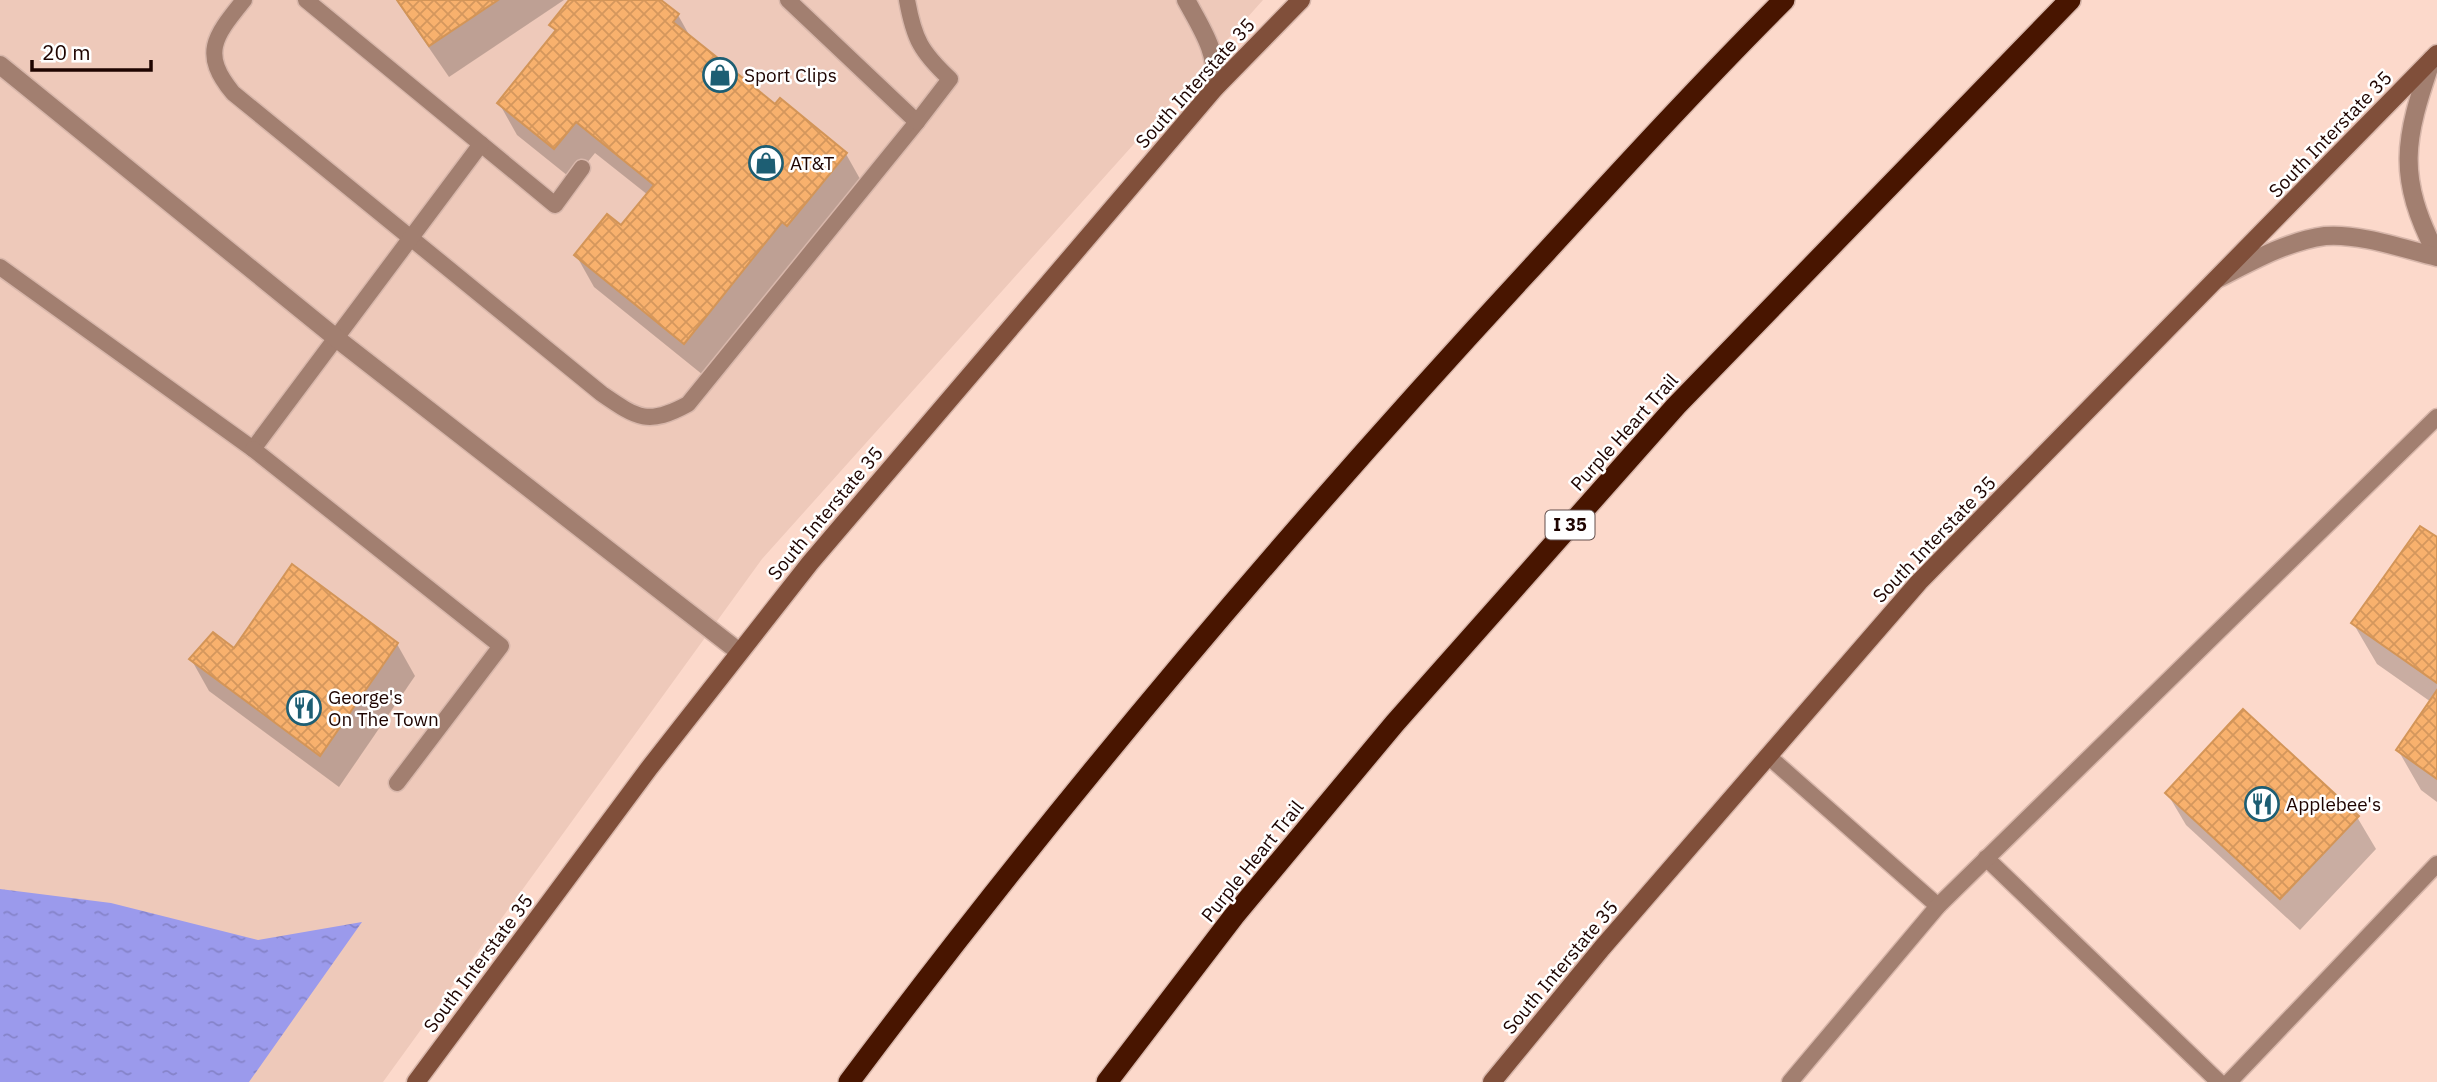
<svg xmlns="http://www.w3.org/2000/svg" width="2437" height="1082" font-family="'IBM Plex Sans',sans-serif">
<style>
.built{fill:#eec9ba}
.water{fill:url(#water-ripples)}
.shadow{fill:#0003}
.building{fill:url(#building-cross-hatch);stroke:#d39558;stroke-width:2}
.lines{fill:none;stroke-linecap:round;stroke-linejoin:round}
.service-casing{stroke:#d8b7ab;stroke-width:19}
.minor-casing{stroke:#d8b7ab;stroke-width:21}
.tertiary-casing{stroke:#d8b7ab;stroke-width:21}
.secondary-casing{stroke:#d8b7ab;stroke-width:21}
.motorway-casing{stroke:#d8b7ab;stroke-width:24}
.service{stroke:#a27f70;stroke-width:16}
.minor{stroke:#a27f70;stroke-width:18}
.tertiary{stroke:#a27f70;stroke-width:18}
.secondary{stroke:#804f3a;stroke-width:18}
.motorway{stroke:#481500;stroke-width:21}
.labels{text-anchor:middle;stroke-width:5;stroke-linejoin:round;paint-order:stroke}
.shield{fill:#fff;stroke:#624f4c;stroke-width:2}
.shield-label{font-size:18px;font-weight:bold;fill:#1e0400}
.poi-label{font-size:19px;fill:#1e0400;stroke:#fff;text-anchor:start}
.street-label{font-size:19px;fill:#1e0400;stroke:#fff}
</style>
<defs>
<pattern id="water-ripples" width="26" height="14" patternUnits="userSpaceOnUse" patternTransform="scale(1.75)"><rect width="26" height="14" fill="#9b9aec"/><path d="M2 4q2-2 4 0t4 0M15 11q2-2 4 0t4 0" fill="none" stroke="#8583c9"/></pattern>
<pattern id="building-cross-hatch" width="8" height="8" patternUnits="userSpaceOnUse" patternTransform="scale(1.75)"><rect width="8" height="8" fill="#f8b16d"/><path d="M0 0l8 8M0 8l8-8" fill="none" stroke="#d4975d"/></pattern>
</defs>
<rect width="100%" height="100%" fill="#fcd9cb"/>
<!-- built -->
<path class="built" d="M0,0H1263L762,559L383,1082H0Z"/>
<!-- water -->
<path class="water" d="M0,889L111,903L258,940L362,922L249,1082H0Z"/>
<!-- shadow -->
<g class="shadow">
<path d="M396,0H564L449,77Z"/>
<path d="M571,0H659L678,15L692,40L775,107L846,154L864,186L703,375L594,287L576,255L621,227L648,195L595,153L573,180L517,135L499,103L556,33L551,25Z"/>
<path d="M2437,540V802L2421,790L2398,750L2431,702L2377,664L2353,623Z"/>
<path d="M397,644L415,676L339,787L209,691L191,659L234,650Z"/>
<path d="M2167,793L2357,817L2376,849L2300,930L2186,825Z"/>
</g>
<!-- building -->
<g class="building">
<path d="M397,0H498L429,46Z"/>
<path d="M569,0H661L679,14L673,22L775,104L780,98L847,153L787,226L782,222L684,344L574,255L607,214L621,225L654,185L576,122L554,149L497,103L556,30L549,25Z"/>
<path d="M2420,526L2437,537V683L2351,623Z"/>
<path d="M292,564L398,643L320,756L189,659L213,632L234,648Z"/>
<path d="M2437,690V779L2396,750Z"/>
<path d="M2243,709L2359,816L2280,899L2165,793Z"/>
</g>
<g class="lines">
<!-- service casing -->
<g class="service-casing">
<g id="service">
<path d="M244,0C215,36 200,53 233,93L602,394C637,418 648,426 688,404L917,122L788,0"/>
<path d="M907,0C914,39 921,52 950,79L917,122"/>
<path d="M481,144L555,205L582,168"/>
<path d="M0,267L253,449L481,144L306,0"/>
<path d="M253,449L501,646L397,783"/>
<path d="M1768,756L1938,906"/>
<path d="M1986,858L2219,1082"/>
<path d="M1790,1082L1938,906L2437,417"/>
<path d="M2229,1082L2437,864"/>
</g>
</g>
<!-- minor casing -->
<g class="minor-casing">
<g id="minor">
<path d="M2432,59C2404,140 2396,176 2437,255"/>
<path d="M0,65L336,338L738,651"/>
<path d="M2219,278C2252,261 2288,241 2325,236C2359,233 2404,249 2437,257"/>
</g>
</g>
<!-- tertiary casing -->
<g class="tertiary-casing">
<path id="tertiary" d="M1186,0C1203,31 1218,52 1215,88"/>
</g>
<!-- secondary casing -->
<g class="secondary-casing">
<g id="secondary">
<path d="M416,1082L650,767L810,563L1215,88L1301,0"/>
<path d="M1492,1082L1602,948L1919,582L2437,54"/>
</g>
</g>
<!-- motorway casing -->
<g class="motorway-casing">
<g id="motorway">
<path d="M849,1082C1066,792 1301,516 1547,251C1625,166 1703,81 1784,0"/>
<path d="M1107,1082L1234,916L1395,723L1676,406L2070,0"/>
</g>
</g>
<!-- service -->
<use href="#service" class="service"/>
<!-- minor -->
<use href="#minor" class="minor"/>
<!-- tertiary -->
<use href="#tertiary" class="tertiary"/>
<!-- secondary -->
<use href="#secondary" class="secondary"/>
<!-- motorway -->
<use href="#motorway" class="motorway"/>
</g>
<!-- icons -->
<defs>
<g id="shop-ring" transform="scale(1.75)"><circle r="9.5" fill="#fff" stroke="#1d5e73" stroke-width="1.5"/><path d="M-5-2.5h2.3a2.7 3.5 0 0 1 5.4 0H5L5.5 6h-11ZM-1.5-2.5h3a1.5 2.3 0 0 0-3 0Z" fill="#1d5e73"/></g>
<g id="restaurant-ring" transform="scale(1.75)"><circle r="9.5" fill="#fff" stroke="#1d5e73" stroke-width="1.5"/><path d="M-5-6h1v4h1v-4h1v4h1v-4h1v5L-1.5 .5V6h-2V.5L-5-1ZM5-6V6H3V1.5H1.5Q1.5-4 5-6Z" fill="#1d5e73"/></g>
</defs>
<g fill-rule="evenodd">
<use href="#shop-ring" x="720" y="75"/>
<use href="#shop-ring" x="766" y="163"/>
<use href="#restaurant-ring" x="304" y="708"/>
<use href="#restaurant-ring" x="2262" y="804"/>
</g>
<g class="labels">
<!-- shield labels -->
<rect class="shield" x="1545.5" y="510.5" width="49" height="29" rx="5"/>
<g class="shield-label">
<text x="1570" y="531">I 35</text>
</g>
<!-- poi labels -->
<g class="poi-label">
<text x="744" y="82">Sport Clips</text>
<text x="790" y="170">AT&amp;T</text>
<text x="328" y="704">George's<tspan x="328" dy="22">On The Town</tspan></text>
<text x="2286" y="811">Applebee's</text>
</g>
<!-- street labels -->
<g class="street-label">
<text transform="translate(1195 83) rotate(-48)" y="7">South Interstate 35</text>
<text transform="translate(2330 134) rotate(-46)" y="7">South Interstate 35</text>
<text transform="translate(1624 432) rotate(-48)" y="7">Purple Heart Trail</text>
<text transform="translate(825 513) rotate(-50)" y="7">South Interstate 35</text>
<text transform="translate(1934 539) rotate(-46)" y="7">South Interstate 35</text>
<text transform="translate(1252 861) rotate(-51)" y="7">Purple Heart Trail</text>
<text transform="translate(478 963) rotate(-53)" y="7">South Interstate 35</text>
<text transform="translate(1560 967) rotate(-50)" y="7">South Interstate 35</text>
</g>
</g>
<!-- scale -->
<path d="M32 60v10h119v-10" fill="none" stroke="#1e0400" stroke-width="3.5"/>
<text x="42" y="60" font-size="21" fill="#1e0400" stroke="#ffffff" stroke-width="5" paint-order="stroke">20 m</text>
</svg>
